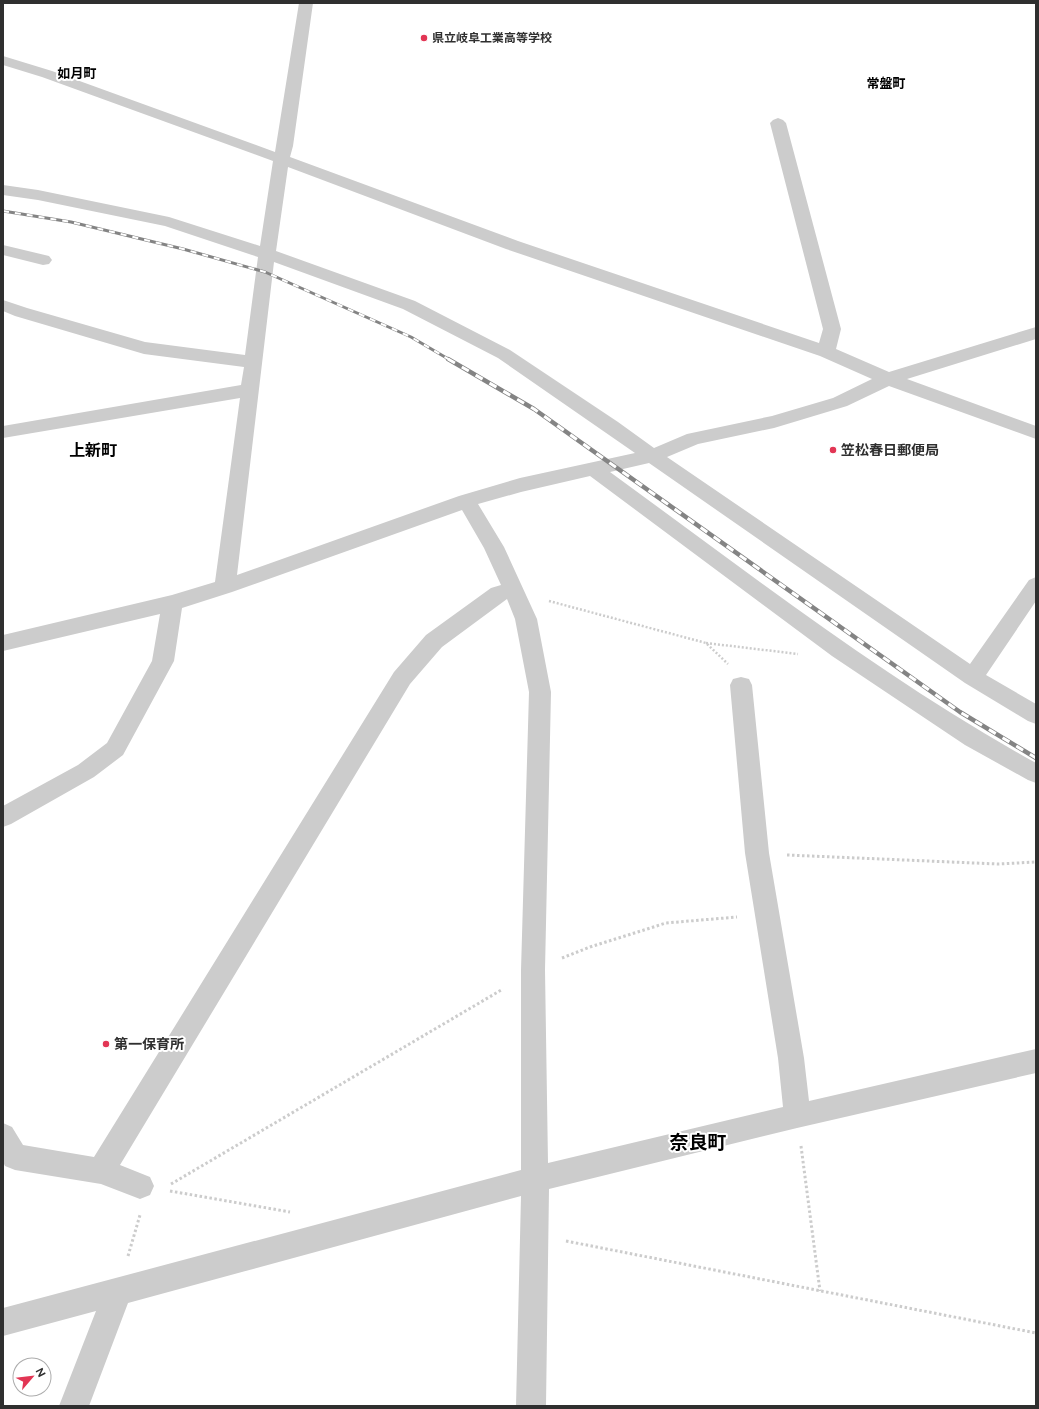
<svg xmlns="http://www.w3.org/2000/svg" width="1039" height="1409" font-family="Figtree,'Noto Sans JP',sans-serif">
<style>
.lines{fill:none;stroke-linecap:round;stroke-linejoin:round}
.path-far1{stroke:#ccc;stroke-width:2.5;stroke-dasharray:2 2;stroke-linecap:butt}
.path{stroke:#ccc;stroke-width:3;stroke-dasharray:2.5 2.5;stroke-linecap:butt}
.minor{fill:#ccc;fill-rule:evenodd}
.rail-far1-casing{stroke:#848484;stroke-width:3}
.rail-casing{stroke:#848484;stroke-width:4.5}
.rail-far1{stroke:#fff;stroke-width:2;stroke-dasharray:6;stroke-linecap:butt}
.rail{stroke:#fff;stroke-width:3;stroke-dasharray:8;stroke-linecap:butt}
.poi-dot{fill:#e23554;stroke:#fff;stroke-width:1.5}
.labels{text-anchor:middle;stroke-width:4;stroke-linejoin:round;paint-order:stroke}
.far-poi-label{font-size:12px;font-weight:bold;fill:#2f2f2f;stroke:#fff;text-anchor:start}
.far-quarter-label{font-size:13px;font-weight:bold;fill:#000;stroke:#fff}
.poi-label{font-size:14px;font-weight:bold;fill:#2f2f2f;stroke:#fff;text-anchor:start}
.quarter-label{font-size:16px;font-weight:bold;fill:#000;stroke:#fff}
.near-quarter-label{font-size:19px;font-weight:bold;fill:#000;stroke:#fff}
</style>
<rect width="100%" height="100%" fill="#fff"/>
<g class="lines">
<!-- path-far1 -->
<g class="path-far1">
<path d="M549,601L706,643L728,664"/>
<path d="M706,643L798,654"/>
</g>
<!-- path -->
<g class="path">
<path d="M787,855L998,864L1036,862"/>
<path d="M562,958L590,947L666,923L737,917"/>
<path d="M801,1146L820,1291"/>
<path d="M171,1184L503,989"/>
<path d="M170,1191L290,1212"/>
<path d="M566,1241L1036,1333"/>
<path d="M128,1256L140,1215"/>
</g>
<!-- minor -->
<g class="minor">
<path d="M299,3H313L293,146L290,157L518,241L819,343L823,329L770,123L773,120L778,118L783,120L786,123L841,329L836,349L889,372L1036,327V339L907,379L1036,426V439L889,386L847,406L774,428L698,444L667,457L970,664L1029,580L1036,577V601L986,675L1036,704V724L1028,721L965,683L649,463L610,472C749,573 885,680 1036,763V783L1028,780L965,745L832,656L590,476L521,492L478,504L504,547L537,619L551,692L545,970L548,1163L783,1107L778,1058L745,853L730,685L733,679L741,677L749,679L752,685L769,853L804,1058L809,1101L1036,1049V1073L797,1128L549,1189L546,1406H516L521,1196L128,1303L89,1406H59L96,1311L3,1336V1308L521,1170V970L529,692L515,619L507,599L442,647L410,684L120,1165L150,1177L154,1186L150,1195L140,1199L101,1184L15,1170L5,1166L3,1162V1123L12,1127L23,1145L94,1157L394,672L426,635L491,588L501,585L484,548L462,510L232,592L182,608L174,661L123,755L94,777L11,824L3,827V806L78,765L107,743L152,661L160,614L3,651V635L172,595L215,582L240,398L3,438V426L241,385L244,367L144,354L15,316L3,311V300L27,308L145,342L245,355L258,257L165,226L38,200L3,195V185L38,190L169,217L260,246L273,161L42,77L3,65V56L52,71L275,152ZM288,167L506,249L820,356L872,379L833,398L772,416L687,434L654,448L618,422L510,350L415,301L276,251ZM274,262L403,309L498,358L635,453L520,478L459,496L237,575Z"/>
<path d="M3,245L49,256L52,260L49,264L43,265L3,255Z"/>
</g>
<!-- rail-far1 casing -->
<g class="rail-far1-casing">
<path id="rail-far1" d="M3,211L71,222L183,249L265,272L411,337L450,360"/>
</g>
<!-- rail casing -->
<g class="rail-casing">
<path id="rail" d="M448,359L534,409L960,712L1036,758"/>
</g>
<!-- rail-far1 -->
<use href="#rail-far1" class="rail-far1"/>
<!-- rail -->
<use href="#rail" class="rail"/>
</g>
<!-- markers -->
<g class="poi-dot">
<circle cx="424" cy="38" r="4"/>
<circle cx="833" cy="450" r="4"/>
<circle cx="106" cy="1044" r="4"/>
</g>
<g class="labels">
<!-- far-poi labels -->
<g class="far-poi-label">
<text x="432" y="42">県立岐阜工業高等学校</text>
</g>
<!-- far-quarter labels -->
<g class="far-quarter-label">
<text x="77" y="78">如月町</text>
<text x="886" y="88">常盤町</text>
</g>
<!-- poi labels -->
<g class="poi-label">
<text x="841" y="455">笠松春日郵便局</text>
<text x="114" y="1049">第一保育所</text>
</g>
<!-- quarter labels -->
<g class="quarter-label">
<text x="93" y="456">上新町</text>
</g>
<!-- near-quarter labels -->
<g class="near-quarter-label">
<text x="698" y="1149">奈良町</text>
</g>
</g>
<!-- border -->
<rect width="1039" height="1409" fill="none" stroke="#2f2f2f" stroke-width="8"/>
<!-- north arrow -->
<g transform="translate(32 1377) rotate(62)"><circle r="19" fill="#ffffff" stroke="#acacac"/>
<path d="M0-3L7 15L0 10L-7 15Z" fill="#e23554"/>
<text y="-6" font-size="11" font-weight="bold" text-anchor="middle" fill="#2f2f2f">N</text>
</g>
</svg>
